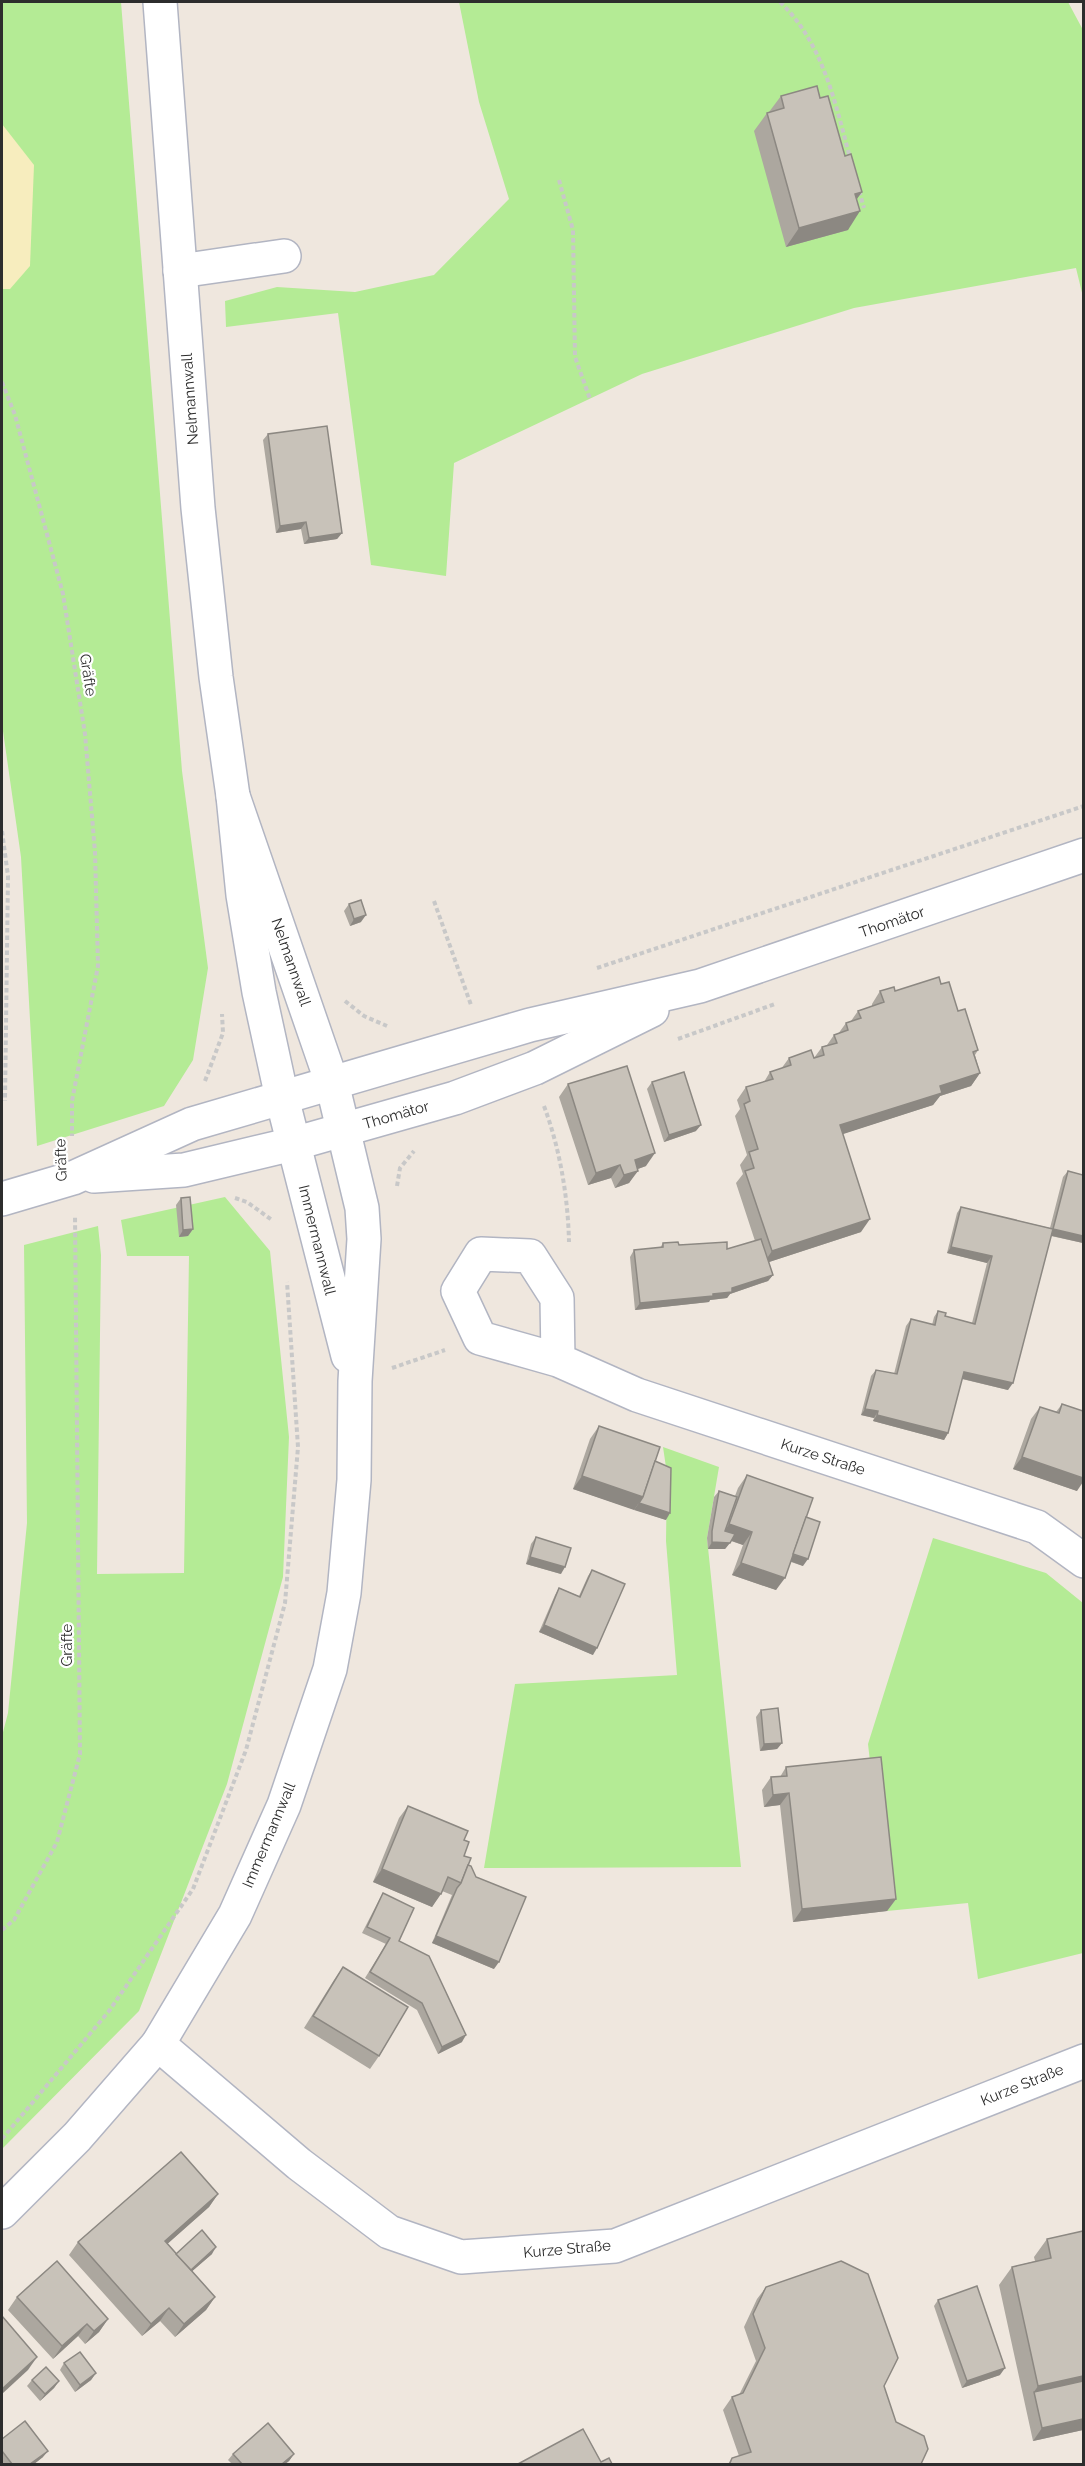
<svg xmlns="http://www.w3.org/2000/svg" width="1085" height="2466" font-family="Raleway,sans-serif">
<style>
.green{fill:#b4eb95}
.sand{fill:#f7edbe}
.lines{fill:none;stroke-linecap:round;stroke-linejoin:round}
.minor-casing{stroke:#b2b5c2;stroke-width:36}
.path{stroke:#c8c8c8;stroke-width:4;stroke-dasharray:4.5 3;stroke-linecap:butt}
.minor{stroke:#fff;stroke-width:33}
.wall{fill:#aca79f}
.shaded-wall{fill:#8c8882}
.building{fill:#c8c2b9;stroke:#8c8882;stroke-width:1.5}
.labels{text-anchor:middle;stroke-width:4.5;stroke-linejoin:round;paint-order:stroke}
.street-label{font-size:15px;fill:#2d2d2d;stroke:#fff}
</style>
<rect width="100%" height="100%" fill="#efe7de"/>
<!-- green -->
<g class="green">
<path d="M2,2H121L182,771L208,968L193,1060L164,1106L37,1146L21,857L2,724Z"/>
<path d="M459,2H1068L1083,30V297L1076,268L854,308L642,374L454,463L446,576L371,565L338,313L226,327L225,301L277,287L355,292L434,275L509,199L479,102Z"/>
<path d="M225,1197L270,1251L289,1437L283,1577L227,1784L139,2011L2,2149V1736L8,1713L27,1523L24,1245L98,1226L101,1255L97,1574L184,1573L189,1256H127L121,1220Z"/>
<path d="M663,1447L719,1467L707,1538L741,1867L484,1868L515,1684L677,1675L666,1541L667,1474Z"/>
<path d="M933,1538L1046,1573L1083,1603V1953L978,1979L968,1903L887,1911L868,1744Z"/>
</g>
<!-- sand -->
<path class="sand" d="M2,124L34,165L30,266L10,289H2Z"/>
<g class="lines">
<!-- minor casing -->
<g class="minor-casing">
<g id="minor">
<path d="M160,2L198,508L216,677L233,796L243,895L259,992L282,1098L348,1356"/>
<path d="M180,271L284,256"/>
<path d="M94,1176L184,1170L293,1144L455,1098L535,1068L652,1010"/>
<path d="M2,1199L73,1178L192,1124L530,1025L700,986L1084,855"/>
<path d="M558,1360L557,1298L530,1256L481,1254L458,1291L480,1338L558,1360L637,1395L1037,1527L1084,1561"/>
<path d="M158,2044L299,2164L389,2232L461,2257L615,2246L1084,2061"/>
<path d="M2,2212L77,2137L158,2044L235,1915L284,1805L330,1669L344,1593L354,1480L355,1381L364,1239L362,1208L332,1083L233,796"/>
</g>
</g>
<!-- path -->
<g class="path">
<path d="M780,2C823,43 835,102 850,158"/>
<path d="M559,180L573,230L575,357L590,399"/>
<path d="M859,191L864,208"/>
<path d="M2,382L15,415L63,594L85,734L95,852L98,966L72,1101V1136"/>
<path d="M2,831L8,876L5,1101"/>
<path d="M434,901L471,1005"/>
<path d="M597,968L1084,806"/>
<path d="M345,1001L364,1016L387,1026"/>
<path d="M678,1039L775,1004"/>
<path d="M205,1081L223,1033L222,1014"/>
<path d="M544,1106C560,1149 568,1197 569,1242"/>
<path d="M397,1186L400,1168L414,1151"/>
<path d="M235,1198L247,1202L272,1220"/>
<path d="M392,1368L445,1350"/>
<path d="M2,1930L14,1920L57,1842L80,1754L75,1215"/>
<path d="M2,2139L109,2011L193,1889L246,1750L285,1603L298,1447L287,1282"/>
</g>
<!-- minor -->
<use href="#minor" class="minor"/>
</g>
<!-- wall -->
<g class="wall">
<path d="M781,96L820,98L857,199L848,230L786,247L754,131L767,113L769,112Z"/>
<path d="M268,434L342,533L337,539L304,544L301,529L276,533L263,440Z"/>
<path d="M349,904L361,922L350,926L344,911Z"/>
<path d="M941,984L958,1011L978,1050L975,1055L980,1073L971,1086L940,1096L933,1105L842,1134L861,1232L769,1262L773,1275L768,1281L730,1294L727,1298L710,1300L709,1302L635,1310L630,1257L634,1250L660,1248L663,1243L727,1249L755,1241L736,1183L743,1174L740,1165L747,1155L735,1116L740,1109L737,1100L746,1087L764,1082L770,1072L781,1069L789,1058H814L822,1047L827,1045L834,1035L838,1034L846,1023L851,1021L858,1011L872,1006V1004L880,991H895Z"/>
<path d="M652,1082L696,1131L664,1142L647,1089Z"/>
<path d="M568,1084L646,1166L638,1169L629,1183L615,1188L611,1178L588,1185L559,1097Z"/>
<path d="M1068,1171L1083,1175V1243L1051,1236L1008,1390L962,1379L948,1433L944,1440L873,1421L874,1418L861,1415L871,1376L876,1370L894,1374L906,1326L911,1319L932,1325L934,1317L938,1311L945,1316L972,1323L987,1263L947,1253L957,1213L961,1207L1050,1228L1063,1177Z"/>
<path d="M181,1198L193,1229L188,1236L179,1237L176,1205Z"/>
<path d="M1062,1404L1077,1491L1013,1469L1031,1419L1040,1407L1056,1412Z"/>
<path d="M599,1426L655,1461L666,1520L573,1489L590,1439Z"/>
<path d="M747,1475L806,1517L803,1566L791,1562L776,1590L732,1575L743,1545L731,1541L725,1549H708L707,1538L714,1497L719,1491L735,1496L738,1488Z"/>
<path d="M536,1537L561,1574L526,1564L531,1544Z"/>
<path d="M592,1570L593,1655L539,1632L555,1595L559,1588L579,1596L588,1576Z"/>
<path d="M761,1710L782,1743L777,1749L760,1751L756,1717Z"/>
<path d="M786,1767L896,1899L887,1911L793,1922L780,1805L764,1807L762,1790L771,1777H780Z"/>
<path d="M408,1806L464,1840V1856L468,1865L494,1969L432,1943L452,1895L442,1891L432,1907L373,1882L399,1818Z"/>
<path d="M383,1893L399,1941L462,2042L438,2054L417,2010L365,1978L386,1944L362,1933L379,1900Z"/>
<path d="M343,1967L379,2056L370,2069L304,2028L334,1980Z"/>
<path d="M218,2194L209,2207L167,2244L176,2254H212L192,2271L215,2297L206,2310L175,2337L160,2321L142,2336L69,2255L78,2242Z"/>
<path d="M1083,2231V2430L1033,2441L999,2285L1012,2267L1035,2261L1034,2257L1047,2239Z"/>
<path d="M766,2287L884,2386L896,2422L921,2464H728L732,2458L739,2456L723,2410L732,2397L739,2395L756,2361L744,2327L757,2299Z"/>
<path d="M17,2297L108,2319L99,2332L85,2344L78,2336L53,2359L8,2310Z"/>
<path d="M938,2300L1000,2375L962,2388L934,2306Z"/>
<path d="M64,2363L96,2373L91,2380L75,2392L60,2370Z"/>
<path d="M32,2380L59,2381L54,2388L40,2401L27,2386Z"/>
<path d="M2,2439L43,2457L34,2464H2Z"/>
<path d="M233,2454H294L289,2461L285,2464H232L228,2460Z"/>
</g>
<!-- shaded-wall -->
<g class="shaded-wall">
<path d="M862,192L849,210L855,194Z"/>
<path d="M860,211L848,230L786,247L799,228Z"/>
<path d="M306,522L301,529L276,533L280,526Z"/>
<path d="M342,533L337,539L304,544L309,538Z"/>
<path d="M366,915L361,922L350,926L354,919Z"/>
<path d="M980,1073L971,1086L940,1096L933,1105L831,1138L840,1125L940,1086Z"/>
<path d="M701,1125L696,1131L664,1142L669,1135Z"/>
<path d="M655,1153L646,1166L626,1173L635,1160Z"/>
<path d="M620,1165L611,1178L588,1185L596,1173Z"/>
<path d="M638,1171L629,1183L615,1188L624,1175Z"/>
<path d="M870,1219L861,1232L763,1264L772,1251Z"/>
<path d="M193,1229L188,1236L179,1237L183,1230Z"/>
<path d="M1053,1229L1083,1236V1243L1048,1235Z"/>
<path d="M951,1247L992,1256L987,1263L947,1253Z"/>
<path d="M773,1275L768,1281L730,1294L727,1298L710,1300L709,1302L635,1310L640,1303L732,1288Z"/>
<path d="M964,1372L1013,1383L1008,1390L959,1378Z"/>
<path d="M865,1409L878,1411L874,1418L861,1415Z"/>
<path d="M877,1415L948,1433L944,1440L873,1421Z"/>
<path d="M1022,1457L1083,1478V1482L1077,1491L1013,1469Z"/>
<path d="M582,1476L643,1497L634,1510L573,1489Z"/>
<path d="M639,1503L670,1513L666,1520L634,1510Z"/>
<path d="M729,1524L752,1532L743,1545L721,1537Z"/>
<path d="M712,1542L730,1543L725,1549H708Z"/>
<path d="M791,1554L808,1559L803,1566L787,1560Z"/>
<path d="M530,1557L565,1567L561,1574L526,1564Z"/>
<path d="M741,1563L785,1578L776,1590L732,1575Z"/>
<path d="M544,1625L597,1648L593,1655L539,1632Z"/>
<path d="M782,1743L777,1749L760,1751L764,1744Z"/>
<path d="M789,1793L780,1805L764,1807L773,1795Z"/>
<path d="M382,1869L441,1894L432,1907L373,1882Z"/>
<path d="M896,1899L887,1911L793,1922L802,1909Z"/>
<path d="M436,1936L499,1962L494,1969L432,1943Z"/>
<path d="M466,2035L462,2042L438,2054L442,2047Z"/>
<path d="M218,2194L209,2207L156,2254L165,2241Z"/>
<path d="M216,2247L212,2254L182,2280L187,2274Z"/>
<path d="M215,2297L206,2310L175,2337L184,2324Z"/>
<path d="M169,2308L160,2321L142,2336L151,2324Z"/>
<path d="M108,2319L99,2332L85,2344L94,2331Z"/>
<path d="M87,2324L78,2336L53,2359L62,2346Z"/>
<path d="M37,2357L28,2370L2,2394V2389Z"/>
<path d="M1005,2368L1000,2375L962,2388L967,2381Z"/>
<path d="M96,2373L91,2380L75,2392L80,2385Z"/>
<path d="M1083,2376V2392H1034L1038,2386Z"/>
<path d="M59,2381L54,2388L40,2401L45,2394Z"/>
<path d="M1083,2419V2430L1033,2441L1042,2428Z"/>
<path d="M48,2451L43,2457L34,2464H30Z"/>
<path d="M294,2454L289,2461L285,2464H282Z"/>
</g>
<!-- building -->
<g class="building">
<path d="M817,86L820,98L828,96L845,156L851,154L862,192L855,194L860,211L799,228L767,113L784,108L781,96Z"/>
<path d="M327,426L342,533L309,538L306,522L280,526L268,434Z"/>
<path d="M361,900L366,915L354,919L349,904Z"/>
<path d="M939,977L941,984L949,982L958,1011L965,1009L978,1050L973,1052L980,1073L940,1086L942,1093L840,1125L870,1219L772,1251L745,1171L754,1168L749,1152L758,1149L744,1104L750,1101L746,1087L773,1079L770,1072L791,1065L789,1058L811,1050L814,1058L824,1055L822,1047L837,1043L834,1035L848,1030L846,1023L861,1018L858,1011L884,1002L880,991L894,987L895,991Z"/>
<path d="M627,1066L655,1153L635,1160L638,1171L624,1175L620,1165L596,1173L568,1084Z"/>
<path d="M684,1072L701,1125L669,1135L652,1082Z"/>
<path d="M1068,1171L1083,1175V1236L1053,1229Z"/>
<path d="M190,1197L193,1229L183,1230L181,1198Z"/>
<path d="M961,1207L1053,1229L1013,1383L964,1372L948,1433L877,1415L878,1411L865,1409L876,1370L897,1374L911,1319L935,1325L938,1311L946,1313L945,1316L975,1324L992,1256L951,1247Z"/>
<path d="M761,1239L773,1275L732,1288V1292L713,1294V1296L640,1303L634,1250L663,1247V1243L678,1242L679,1245L727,1242V1249Z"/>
<path d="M1062,1404L1083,1411V1478L1022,1457L1040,1407L1059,1413Z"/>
<path d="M599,1426L660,1447L643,1497L582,1476Z"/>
<path d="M655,1461L671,1468L670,1513L639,1503L643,1497Z"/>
<path d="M747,1475L813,1498L785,1578L741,1563L752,1532L729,1524Z"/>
<path d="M719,1491L737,1497L725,1531L735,1534L730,1543L712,1542V1531Z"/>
<path d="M806,1517L820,1522L808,1559L793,1554Z"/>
<path d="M536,1537L571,1548L565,1567L530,1557Z"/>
<path d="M592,1570L625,1584L597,1648L544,1625L559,1588L580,1597Z"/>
<path d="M778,1708L782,1743L764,1744L761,1710Z"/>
<path d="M881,1757L896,1899L802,1909L789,1793L773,1795L771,1777L787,1776L786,1767Z"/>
<path d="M408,1806L468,1831L464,1840L469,1842L464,1856L471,1858L461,1883L448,1877L441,1894L382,1869Z"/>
<path d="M468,1865L471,1866L476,1877L526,1897L499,1962L436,1936L457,1888L461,1883Z"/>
<path d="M383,1893L414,1908L399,1941L429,1956L466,2035L442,2047L422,2003L370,1972L390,1938L367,1927Z"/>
<path d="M343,1967L408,2007L379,2056L313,2016Z"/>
<path d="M181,2152L218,2194L165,2241L215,2297L184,2324L169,2308L151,2324L78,2242Z"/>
<path d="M202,2230L216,2247L191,2270L176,2254Z"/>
<path d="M1083,2231V2376L1038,2386L1012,2267L1051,2258L1047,2239Z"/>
<path d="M57,2261L108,2319L94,2331L87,2324L62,2346L17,2297Z"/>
<path d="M841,2261L868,2274L898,2358L884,2386L896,2422L924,2436L928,2449L921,2464H731L730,2463L732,2458L751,2452L732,2397L743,2393L765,2348L753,2314L766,2287Z"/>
<path d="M977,2286L1005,2368L967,2381L938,2300Z"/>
<path d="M2,2316L37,2357L2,2389Z"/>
<path d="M80,2352L96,2373L80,2385L64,2363Z"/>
<path d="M46,2367L59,2381L45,2394L32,2380Z"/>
<path d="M1083,2381V2419L1042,2428L1034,2392Z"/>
<path d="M25,2421L48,2451L30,2464H12L2,2451V2439Z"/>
<path d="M268,2423L294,2454L282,2464H242L233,2454Z"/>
<path d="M583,2429L601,2462L609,2458L612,2464H518Z"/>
</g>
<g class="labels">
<!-- street labels -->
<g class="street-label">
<text transform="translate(190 399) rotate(-94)" y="5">Nelmannwall</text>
<text transform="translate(88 675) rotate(81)" y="5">Gräfte</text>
<text transform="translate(892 922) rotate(-19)" y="5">Thomätor</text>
<text transform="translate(291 962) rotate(71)" y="5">Nelmannwall</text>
<text transform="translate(396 1115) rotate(-16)" y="5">Thomätor</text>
<text transform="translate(61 1160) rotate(-92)" y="5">Gräfte</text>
<text transform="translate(317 1240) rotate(76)" y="5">Immermannwall</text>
<text transform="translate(823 1457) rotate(18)" y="5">Kurze Straße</text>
<text transform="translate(67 1645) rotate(-90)" y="5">Gräfte</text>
<text transform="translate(269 1835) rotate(-67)" y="5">Immermannwall</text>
<text transform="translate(1022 2085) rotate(-22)" y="5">Kurze Straße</text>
<text transform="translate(567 2249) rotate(-5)" y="5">Kurze Straße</text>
</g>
</g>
<!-- border -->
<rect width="1085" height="2466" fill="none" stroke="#2d2d2d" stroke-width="6"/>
</svg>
